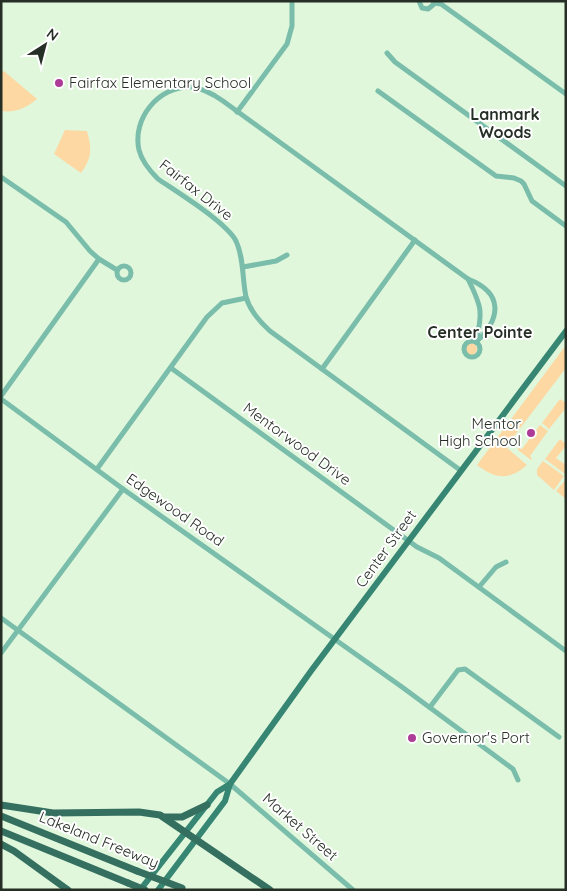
<svg xmlns="http://www.w3.org/2000/svg" width="567" height="891" font-family="Quicksand,sans-serif">
<style>
.green{fill:#fed8a3}
.lines{fill:none;stroke-linecap:round;stroke-linejoin:round}
.minor{stroke:#79bdaa;stroke-width:5}
.major{stroke:#368673;stroke-width:6}
.highway{stroke:#356f60;stroke-width:7}
.highway-bridge{stroke:#356f60;stroke-width:7}
.poi-dot{fill:#ac3c98;stroke:#fff;stroke-width:2}
.labels{text-anchor:middle;stroke-width:4;stroke-linejoin:round;paint-order:stroke}
.poi-label{font-size:15px;fill:#262f25;stroke:#fff;text-anchor:start}
.street-label{font-size:15px;fill:#262f25;stroke:#fff}
.neighbourhood-label{font-size:16px;font-weight:bold;fill:#262f25;stroke:#fff}
</style>
<rect width="100%" height="100%" fill="#e0f7dc"/>
<!-- green -->
<g class="green">
<path d="M3,71L5,72L37,99C26,108 16,113 1,111V74Z"/>
<path d="M65,130L87,131C92,150 92,157 81,173L54,154Z"/>
<circle cx="471" cy="349" r="6"/>
<path d="M566,345V368L506,447L527,465C509,481 495,479 477,465Z"/>
<path d="M560,399L566,403V408L549,429L542,423Z"/>
<path d="M540,425L548,431L530,456L532,459L531,460L518,450V448L522,449Z"/>
<path d="M560,439L566,444V446L556,458L566,465L565,474L545,459Z"/>
<path d="M543,461L564,476L554,490L537,475V469Z"/>
<path d="M566,479V499L556,491Z"/>
</g>
<g class="lines">
<!-- minor -->
<g class="minor">
<path d="M419,1L422,8L428,9L433,5L434,1"/>
<path d="M434,3L441,4L566,94"/>
<path d="M387,53L395,62L566,186"/>
<path d="M378,91L496,176L514,178L521,181L524,184L532,201L566,226"/>
<path d="M237,112L287,44L292,26V1"/>
<path d="M1,177L66,222L90,251L99,259L117,270"/>
<circle cx="124" cy="273" r="7"/>
<path d="M243,267L276,261L287,255"/>
<path d="M468,279C482,307 483,312 476,342"/>
<circle cx="472" cy="349" r="8"/>
<path d="M171,368L417,547L439,558L566,651"/>
<path d="M322,369L415,240"/>
<path d="M1,396L99,259"/>
<path d="M1,399L123,489L402,687L513,769L518,780"/>
<path d="M97,469L207,317L222,303L246,298"/>
<path d="M460,470L270,331C259,321 250,311 246,297C242,278 244,258 236,241C226,222 177,192 158,179C150,171 142,162 139,150C132,119 158,86 191,87C202,88 213,94 223,101L468,279C504,293 501,319 476,342"/>
<path d="M479,587L496,567L506,562"/>
<path d="M1,618L230,784L353,890"/>
<path d="M1,653L123,489"/>
<path d="M430,707L458,670L465,669L559,737"/>
</g>
<!-- major -->
<g class="major">
<path d="M140,890L217,792L230,784"/>
<path d="M158,890L225,801L230,784L311,671L566,331"/>
</g>
<!-- highway -->
<g class="highway">
<path d="M1,805L53,813L139,812L160,815L270,890"/>
<path d="M1,816L137,871"/>
<path d="M165,817H182L207,805"/>
<path d="M1,831L128,883"/>
<path d="M1,844L14,851L68,890"/>
</g>
<!-- highway-bridge -->
<g class="highway-bridge">
<path d="M137,871L182,888"/>
<path d="M128,883L145,890"/>
</g>
</g>
<!-- markers -->
<g class="poi-dot">
<circle cx="59" cy="83" r="5"/>
<circle cx="531" cy="433" r="5"/>
<circle cx="412" cy="738" r="5"/>
</g>
<g class="labels">
<!-- poi labels -->
<g class="poi-label">
<text x="69" y="88">Fairfax Elementary School</text>
<text x="521" y="429" text-anchor="end">Mentor<tspan x="521" dy="17">High School</tspan></text>
<text x="422" y="743">Governor's Port</text>
</g>
<!-- street labels -->
<g class="street-label">
<text transform="translate(196 190) rotate(38)" y="5">Fairfax Drive</text>
<text transform="translate(297 444) rotate(36)" y="5">Mentorwood Drive</text>
<text transform="translate(175 510) rotate(35)" y="5">Edgewood Road</text>
<text transform="translate(386 549) rotate(-54)" y="5">Center Street</text>
<text transform="translate(300 827) rotate(41)" y="5">Market Street</text>
<text transform="translate(99 840) rotate(22)" y="5">Lakeland Freeway</text>
</g>
<!-- neighbourhood labels -->
<g class="neighbourhood-label">
<text x="505" y="120">Lanmark<tspan x="505" dy="18">Woods</tspan></text>
<text x="480" y="338">Center Pointe</text>
</g>
</g>
<!-- border -->
<rect width="567" height="891" fill="none" stroke="#262f25" stroke-width="5"/>
<!-- north arrow -->
<g transform="translate(45 45) rotate(36)" stroke="#ffffff" stroke-width="4" paint-order="stroke">
<path d="M0-4L9 19L0 12L-9 19Z" fill="#262f25"/>
<text y="-8" font-size="14" font-weight="bold" text-anchor="middle" fill="#262f25">N</text>
</g>
</svg>
